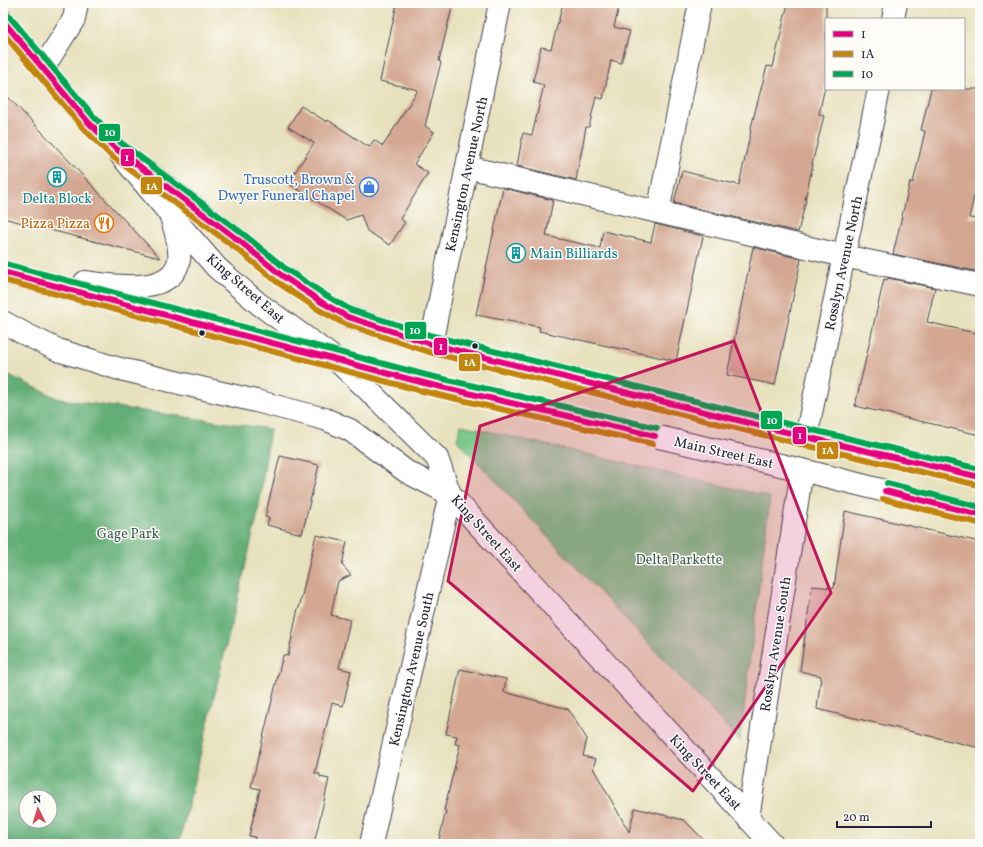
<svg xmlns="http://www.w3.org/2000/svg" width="983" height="847" font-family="Vollkorn,serif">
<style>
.green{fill:#7aca8b;stroke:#4e7663}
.forest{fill:#63ae77;stroke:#426859;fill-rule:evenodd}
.building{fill:#d4a792}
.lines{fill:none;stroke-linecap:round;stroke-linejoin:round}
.minor-casing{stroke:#403f4e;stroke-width:24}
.major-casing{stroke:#403f4e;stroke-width:24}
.minor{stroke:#fff;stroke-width:22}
.major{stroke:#fff;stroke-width:22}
.bus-1-casing{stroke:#fdfcf7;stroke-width:9}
.bus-2-casing{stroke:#fdfcf7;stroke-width:9}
.bus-3-casing{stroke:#fdfcf7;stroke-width:9}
.bus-1{stroke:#e5007d;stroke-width:6}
.bus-2{stroke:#c2850f;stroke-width:6}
.bus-3{stroke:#00a651;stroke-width:6}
.marked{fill:#c2185b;fill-opacity:0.2;stroke:#c2185b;stroke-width:3;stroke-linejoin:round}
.bus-dot{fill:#22223b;stroke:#fdfcf7;stroke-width:1.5}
.labels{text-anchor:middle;stroke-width:3;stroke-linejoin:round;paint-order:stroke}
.street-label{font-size:14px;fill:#22223b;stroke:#fdfcf7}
.shop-label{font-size:14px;fill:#366cbe;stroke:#fdfcf7;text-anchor:end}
.culture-label{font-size:14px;fill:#0d838f;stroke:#fdfcf7}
.food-label{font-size:14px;fill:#c56008;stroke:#fdfcf7;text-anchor:end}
.park-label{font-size:14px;fill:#415d57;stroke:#fdfcf7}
.line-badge{stroke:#fdfcf7;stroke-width:1.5}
.badge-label{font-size:11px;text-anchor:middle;font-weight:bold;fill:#fff}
</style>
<rect width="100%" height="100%" fill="#fdfcf7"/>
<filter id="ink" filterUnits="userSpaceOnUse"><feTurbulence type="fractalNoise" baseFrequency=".025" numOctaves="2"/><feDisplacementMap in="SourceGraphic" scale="8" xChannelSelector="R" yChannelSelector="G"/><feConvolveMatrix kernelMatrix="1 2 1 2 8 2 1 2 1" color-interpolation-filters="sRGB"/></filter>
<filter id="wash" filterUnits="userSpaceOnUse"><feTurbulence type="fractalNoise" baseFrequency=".012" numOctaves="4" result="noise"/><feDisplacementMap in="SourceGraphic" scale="16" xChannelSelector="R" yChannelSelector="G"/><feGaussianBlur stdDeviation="0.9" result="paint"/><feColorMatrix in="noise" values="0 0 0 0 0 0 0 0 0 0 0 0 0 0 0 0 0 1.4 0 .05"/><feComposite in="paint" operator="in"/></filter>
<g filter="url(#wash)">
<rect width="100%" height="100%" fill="#e7e1bd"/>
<!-- green -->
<path class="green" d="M461,425L770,497L740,741L457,440Z"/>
<!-- forest -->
<path class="forest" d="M3,372L59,399L270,429L258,513L179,844H3ZM26,797H50V821H26Z"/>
<g id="blocks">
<!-- building -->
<g class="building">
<path d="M397,3H453L439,61L441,62L425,126L434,132L414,164L428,173L400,219L405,222L390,245L367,231L361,215L346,220L288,183L314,143L288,127L301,106L327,122L328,120L369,147L374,140L383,146L418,90L380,81Z"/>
<path d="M563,3H620L614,27L630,31L621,63L611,60L603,99L596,97L589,127H586L576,180L517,166L523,133L532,135L544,85L533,82L541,47L551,49Z"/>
<path d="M788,3H826V82L819,114L824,116L812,164H813L805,200H806L798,232L674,203L682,171L739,185L751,131H750L767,66L773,67Z"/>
<path d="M931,89H980V171L969,218L980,219V272L893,254L910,182L913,183L925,131L921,130Z"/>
<path d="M3,92L41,131L160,258L3,218Z"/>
<path d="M503,188L553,200L546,236L600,248L603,231L651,242L655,224L703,236L676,361L539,331L540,327L476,315Z"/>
<path d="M753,247L801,259L775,385L727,375Z"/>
<path d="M888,278L935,288L927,322L980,334V435L855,406L884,279L887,280Z"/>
<path d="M280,456L319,465L302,534L267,525L269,518L265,517Z"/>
<path d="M845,511L980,542V748L817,709L821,676L800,671L812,586L834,588Z"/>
<path d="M316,535L347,542L342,565L351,575L338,581L331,615L350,620L339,668L351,671L343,706L332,703L315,773L320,774V777L329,779L314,844H254L255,837L249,836L260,789L251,787L283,655L288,656L298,608H299Z"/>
<path d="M460,669L506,679L504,692L568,709L587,739L583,756L596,759L593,768L629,832L635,808L684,820L708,844H438L446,811L444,810L460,745L455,744L457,736L446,734Z"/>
</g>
</g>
</g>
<g filter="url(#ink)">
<use href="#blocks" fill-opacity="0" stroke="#403f4e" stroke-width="1"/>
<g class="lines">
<!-- minor casing -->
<g class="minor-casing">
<g id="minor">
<path d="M893,19L896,3"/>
<path d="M43,68L74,19L77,3"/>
<path d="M467,167L844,256L980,285"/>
<path d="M658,212L700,3"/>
<path d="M431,344L500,3"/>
<path d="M806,437L879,89"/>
<path d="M748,818L802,470"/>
<path d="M371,844L450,494"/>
</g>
</g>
<!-- major casing -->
<g class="major-casing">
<g id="major">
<path d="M3,21L89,123L115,148L170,214L217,268L259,304L334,358L365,387L437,458L450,494L772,844"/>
<path d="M145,170L242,243L281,275L323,303L348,317L431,344L806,437L980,477"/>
<path d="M3,272L424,383L802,470L980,515"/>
<path d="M85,282C111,285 172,297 179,260C181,246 175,230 171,217"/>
<path d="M3,322L25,334L58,350L116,368L256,401L325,419L350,430L407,472L450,494"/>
</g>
</g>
<!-- minor -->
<use href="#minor" class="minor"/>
<!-- major -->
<use href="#major" class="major"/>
<!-- bus-1 casing -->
<g class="bus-1-casing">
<g id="bus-1">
<path d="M3,21L89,123L115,148L242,243L281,275L323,303L348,317L431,344L806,437L980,477"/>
<path d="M3,272L424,383L655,436"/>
<path d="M885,491L980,515"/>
</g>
</g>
<!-- bus-2 casing -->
<g class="bus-2-casing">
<g id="bus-2">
<path d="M3,33L83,128L109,154L237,249L277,282L319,310L345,324L429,352L804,445L978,485"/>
<path d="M3,280L422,391L653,444"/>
<path d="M883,499L978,523"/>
</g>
</g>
<!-- bus-3 casing -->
<g class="bus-3-casing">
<g id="bus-3">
<path d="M9,16L95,118L120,142L247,237L286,269L327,296L351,310L433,336L808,429L980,469"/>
<path d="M5,264L426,375L657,428"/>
<path d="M887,483L980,507"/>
</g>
</g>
<!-- bus-1 -->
<use href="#bus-1" class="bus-1"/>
<!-- bus-2 -->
<use href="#bus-2" class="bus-2"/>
<!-- bus-3 -->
<use href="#bus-3" class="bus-3"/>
</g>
</g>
<!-- marked area -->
<path class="marked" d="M734,341L831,593L693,791L448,581L480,426Z"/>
<!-- icons -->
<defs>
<g id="building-ring" transform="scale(1)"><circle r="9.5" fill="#fdfcf7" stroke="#0f9aa8" stroke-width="1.5"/><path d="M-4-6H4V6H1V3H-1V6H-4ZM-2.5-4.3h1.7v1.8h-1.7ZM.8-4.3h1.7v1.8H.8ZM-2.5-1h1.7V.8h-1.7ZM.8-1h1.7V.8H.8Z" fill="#0f9aa8"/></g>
<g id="shop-ring" transform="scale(1)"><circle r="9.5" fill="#fdfcf7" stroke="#3f7fe0" stroke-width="1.5"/><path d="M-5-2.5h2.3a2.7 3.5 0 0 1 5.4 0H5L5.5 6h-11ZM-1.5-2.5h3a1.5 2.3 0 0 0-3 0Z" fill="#3f7fe0"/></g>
<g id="restaurant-ring" transform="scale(1)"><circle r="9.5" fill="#fdfcf7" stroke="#e8710a" stroke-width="1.5"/><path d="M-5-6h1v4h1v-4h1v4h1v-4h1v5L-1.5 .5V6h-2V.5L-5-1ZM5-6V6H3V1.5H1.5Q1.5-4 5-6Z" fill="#e8710a"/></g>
</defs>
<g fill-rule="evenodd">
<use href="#building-ring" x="57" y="177"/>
<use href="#shop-ring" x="369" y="187"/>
<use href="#restaurant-ring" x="104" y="223"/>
<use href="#building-ring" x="516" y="253"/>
</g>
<!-- markers -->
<g class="bus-dot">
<circle cx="202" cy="333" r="3.5"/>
<circle cx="475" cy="346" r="3.5"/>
</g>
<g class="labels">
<!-- street labels -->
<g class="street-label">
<text transform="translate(466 174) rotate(-78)" y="5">Kensington Avenue North</text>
<text transform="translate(843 263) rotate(-78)" y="5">Rosslyn Avenue North</text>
<text transform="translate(246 288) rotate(41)" y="5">King Street East</text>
<text transform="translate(724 452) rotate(13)" y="5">Main Street East</text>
<text transform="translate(487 533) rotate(48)" y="5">King Street East</text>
<text transform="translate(775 644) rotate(-81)" y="5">Rosslyn Avenue South</text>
<text transform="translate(411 669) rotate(-77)" y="5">Kensington Avenue South</text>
<text transform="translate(706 772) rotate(47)" y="5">King Street East</text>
</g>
<!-- shop labels -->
<g class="shop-label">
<text x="355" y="184">Truscott, Brown &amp;<tspan x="355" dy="16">Dwyer Funeral Chapel</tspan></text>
</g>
<!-- culture labels -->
<g class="culture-label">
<text x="57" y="203">Delta Block</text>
<text x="530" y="258" text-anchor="start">Main Billiards</text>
</g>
<!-- food labels -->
<g class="food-label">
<text x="90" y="228">Pizza Pizza</text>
</g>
<!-- park labels -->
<g class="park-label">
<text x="128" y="538">Gage Park</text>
<text x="679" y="564">Delta Parkette</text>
</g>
</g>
<g class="line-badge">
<rect x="98" y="123" width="23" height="19" rx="4" fill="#00a651"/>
<rect x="120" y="148" width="15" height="19" rx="4" fill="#e5007d"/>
<rect x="140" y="176" width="23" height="19" rx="4" fill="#c2850f"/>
<rect x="404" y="321" width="23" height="19" rx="4" fill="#00a651"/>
<rect x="433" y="337" width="15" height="19" rx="4" fill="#e5007d"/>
<rect x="458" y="353" width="23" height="19" rx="4" fill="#c2850f"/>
<rect x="760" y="410" width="23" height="20" rx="4" fill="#00a651"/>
<rect x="792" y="426" width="15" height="19" rx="4" fill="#e5007d"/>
<rect x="816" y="441" width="23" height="19" rx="4" fill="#c2850f"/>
</g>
<g class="badge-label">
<text x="110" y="136">10</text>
<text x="127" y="161">1</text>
<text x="152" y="190">1A</text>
<text x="415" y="334">10</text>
<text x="441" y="350">1</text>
<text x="470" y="366">1A</text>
<text x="772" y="424">10</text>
<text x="800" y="439">1</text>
<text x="828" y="454">1A</text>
</g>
<!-- margin -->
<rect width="983" height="847" fill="none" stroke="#fdfcf7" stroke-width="16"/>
<!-- legend -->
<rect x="825" y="18" width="140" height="72" fill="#fdfcf7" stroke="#a5a5ac"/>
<rect x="833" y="31" width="20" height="6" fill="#e5007d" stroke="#a5a5ac"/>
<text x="861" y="38" font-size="12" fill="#22223b">1</text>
<rect x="833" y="51" width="20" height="6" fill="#c2850f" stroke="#a5a5ac"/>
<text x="861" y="58" font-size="12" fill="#22223b">1A</text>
<rect x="833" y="71" width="20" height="6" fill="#00a651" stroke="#a5a5ac"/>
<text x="861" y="78" font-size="12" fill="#22223b">10</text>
<!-- north arrow -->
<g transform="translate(38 809) rotate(355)"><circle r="19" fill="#fdfcf7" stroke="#a5a5ac"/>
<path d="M0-3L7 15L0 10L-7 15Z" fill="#d1495b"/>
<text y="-6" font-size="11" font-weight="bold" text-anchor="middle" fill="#22223b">N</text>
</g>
<!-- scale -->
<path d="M837 821v6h94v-6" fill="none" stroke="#22223b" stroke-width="2"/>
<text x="843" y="821" font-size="12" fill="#22223b" stroke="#fdfcf7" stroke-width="3" paint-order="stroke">20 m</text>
</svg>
